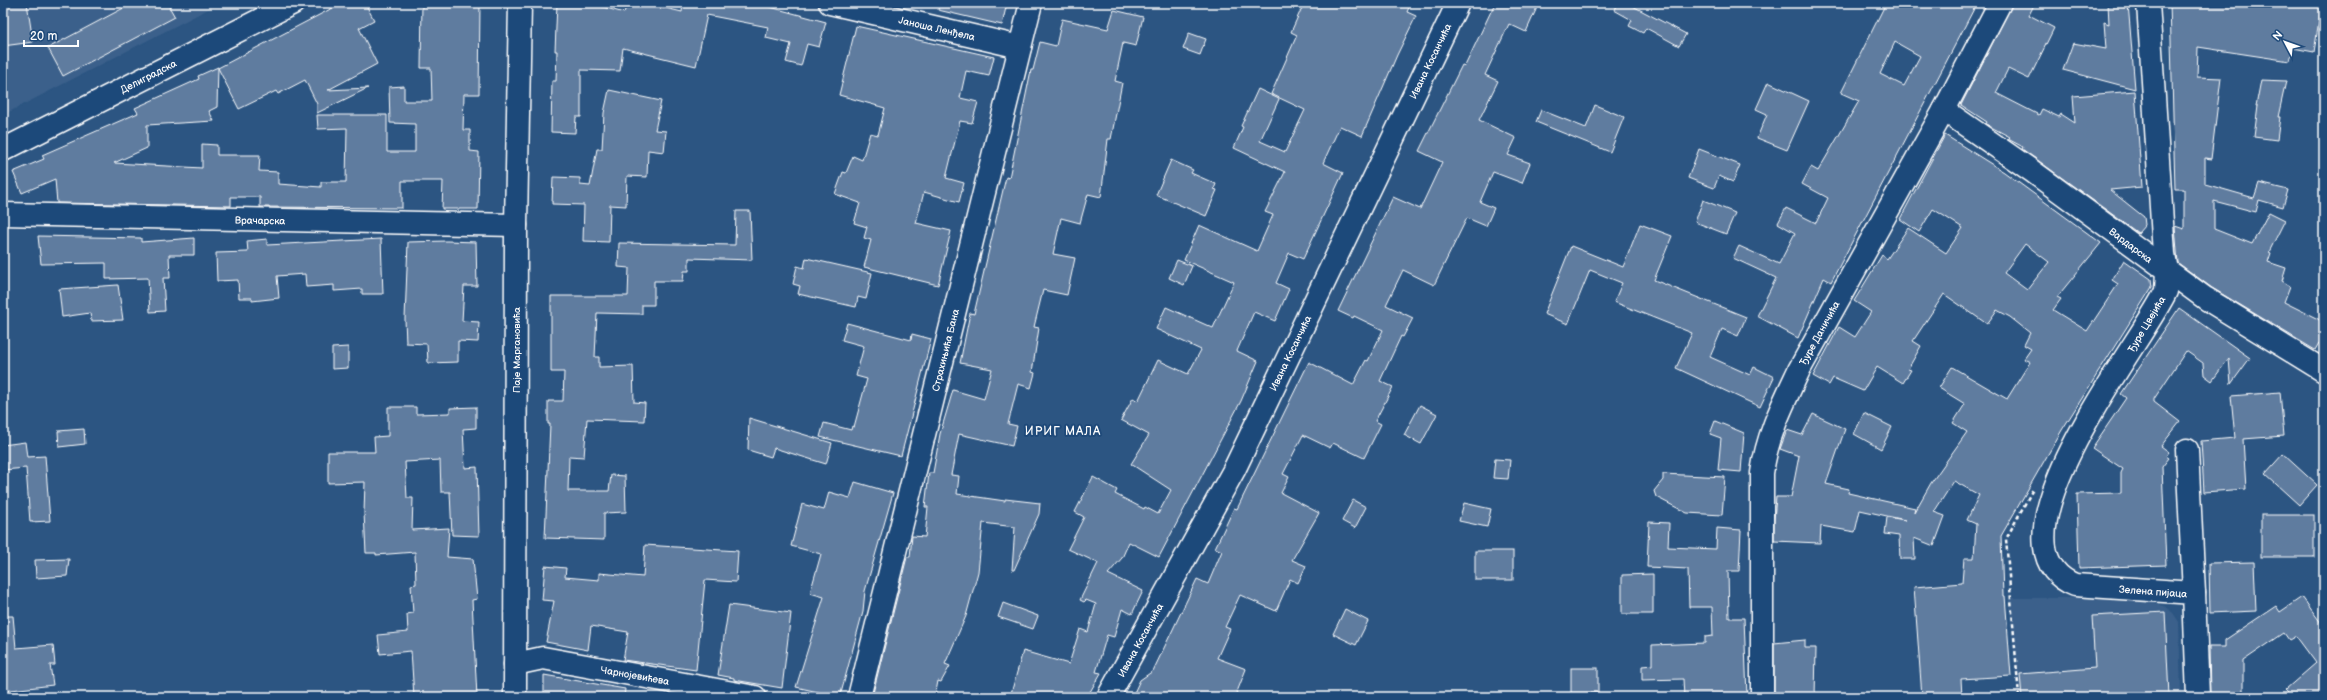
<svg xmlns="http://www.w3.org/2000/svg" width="2327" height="700" font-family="'Balsamiq Sans',sans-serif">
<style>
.built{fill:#3b618b}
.building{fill:#5e7c9f;stroke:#fff;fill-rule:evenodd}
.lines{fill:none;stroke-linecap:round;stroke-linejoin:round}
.minor-casing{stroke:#fff;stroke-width:25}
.path{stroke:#fff;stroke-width:2.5;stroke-dasharray:4 3;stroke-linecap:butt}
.minor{stroke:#1f4a7a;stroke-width:22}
.labels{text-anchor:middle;stroke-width:4;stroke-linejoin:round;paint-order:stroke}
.street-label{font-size:10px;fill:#fff;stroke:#1f4a7a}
.quarter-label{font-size:12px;letter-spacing:1px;fill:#fff;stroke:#1f4a7a}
</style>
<rect width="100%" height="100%" fill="#2c5582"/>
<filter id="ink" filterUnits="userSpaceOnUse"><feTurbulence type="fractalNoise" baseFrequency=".025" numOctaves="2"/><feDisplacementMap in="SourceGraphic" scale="8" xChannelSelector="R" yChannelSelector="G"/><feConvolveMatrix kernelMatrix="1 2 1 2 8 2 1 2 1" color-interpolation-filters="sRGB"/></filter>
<g filter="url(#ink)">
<!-- built -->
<g class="built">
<path d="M3,3H220L3,115Z"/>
<path d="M2009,598H2092L2148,601L2164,606L2173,613L2179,622L2181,697H2018Z"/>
</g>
<!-- building -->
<g class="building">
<path d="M3,3H27L33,42L3,46Z"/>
<path d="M133,3H167L175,17L63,76L48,48Z"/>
<path d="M342,3H365L374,20L359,28L377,64L328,90L368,88L317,113V104L305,80L278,94L276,91L239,109L218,68Z"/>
<path d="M422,3H480L479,94H464L463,130H470V151L479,152L478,209H442L443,181H402V208L260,207V197H231V206L57,203L55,179L22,193L13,172L44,159L42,155L138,113L135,108L199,79L198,76L218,67L217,107L209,111L214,121L147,125V148L114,163L202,168V144L217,145V155H260L259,171L278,172V184L321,187V182H346L347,128L318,129L317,115H387V152H415V124L390,123L389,87L404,86V101H432L431,68H421Z"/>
<path d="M557,3H589L624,13L627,3H645L682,12L683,3H755L826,22L819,47L807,44L801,66L786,62L791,44L766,38L768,27L707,15L696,66L623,48L620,71L581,70V117H576L575,133L551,132L552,81H556L557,51H555Z"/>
<path d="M939,3H1007L1002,25L938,10Z"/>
<path d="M1304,3H1411L1407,12L1416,16L1397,55L1362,136L1340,126L1323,163L1343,173L1303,259L1289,253L1276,283L1289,289L1275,321L1254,312L1237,351L1258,361L1241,401L1159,557L1129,542L1122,558L1108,574L1143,591L1132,614L1122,609L1114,637L1107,635L1096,672L1101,673L1087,697H1010L1023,651L1069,664L1080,629L1088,632L1096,604L1086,600L1084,602L1080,600L1098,563L1068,549L1084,517L1075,512L1093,477L1117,490L1115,494L1144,509L1145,507L1158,514L1171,490L1131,464L1149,435L1121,420L1133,398L1138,401L1158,360L1188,374L1201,350L1156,329L1166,307L1213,328L1234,282L1184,260L1199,225L1257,251L1273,215L1265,212L1285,172L1234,148L1243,127L1241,126L1258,89L1279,99L1260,141L1285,152L1305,110L1271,94L1297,35L1291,32Z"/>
<path d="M1495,3H1539L1526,32L1509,24L1485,75L1498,81L1479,120L1516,138L1508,155L1530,163L1522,183L1493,172L1480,202L1494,208L1486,226L1467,218L1434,285L1403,270L1386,305L1413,318L1403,337L1401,336L1380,381L1393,387L1375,421L1381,424L1364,458L1333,443L1330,448L1303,435L1283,474L1289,477L1281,493L1319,513L1292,560L1306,566L1298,583L1290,579L1276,611L1240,595L1225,627L1230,629L1217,658L1246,669L1235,697H1132L1140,680L1153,671L1197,579L1208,584L1222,551L1215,548L1226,525L1234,508L1237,509L1309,362L1353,385L1366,360L1368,361L1383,330L1354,316L1353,318L1338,311L1393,197L1420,209L1442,162L1419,151L1462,65L1465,66Z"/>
<path d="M1617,3H1627L1686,34L1679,46L1646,28L1643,33L1629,26L1632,20L1614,10Z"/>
<path d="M1886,3H1977L1831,282L1824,278L1798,338L1757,316L1776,278L1733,258L1739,246L1779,264L1795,233L1778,223L1786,208L1816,223L1828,198L1802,184L1811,167L1818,171L1859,101L1841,93ZM1895,42L1920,56L1904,86L1880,74Z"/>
<path d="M2013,3H2035L2029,15L2054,28L2029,79L2008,69L1996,93L2039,115L2042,109L2059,117L2061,114L2075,123L2073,96L2135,91L2142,187L2110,190L2144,217L2145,225L2138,233L2022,149L2023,147L2008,139L2010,137L1991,127L1986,124L1987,122L1961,105Z"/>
<path d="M2108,3H2128L2135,89L2063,70L2073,43L2106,49L2104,22L2109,24Z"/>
<path d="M2170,3H2322L2314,52L2293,48L2290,61L2198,47L2197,77L2221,78L2211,159L2205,158V184L2254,198L2259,183L2288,190L2283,207L2259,200L2256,212L2214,201V229L2252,244L2269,212L2285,220L2269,252L2271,253L2268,262L2286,268L2282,281L2290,286L2284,302L2324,322V345L2319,343L2315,350L2212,288L2178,263L2175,226L2184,229V189H2175Z"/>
<path d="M1114,10L1143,17L1136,46L1123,43L1115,81L1122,83L1111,139H1108L1101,197L1088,194L1080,223L1061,218L1053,254L1075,258L1067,295L1043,290L1034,327L1039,328L1032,372L1035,373L1031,388L1018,384L1008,424L1017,426L1012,446L959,434L951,475L959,476L957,494L1005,501V499L1040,503L1039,514L1014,570H1012L1015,527L983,523L978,572L966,616L945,664L950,666L941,682L938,681L935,697H872L907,557H910L912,536L925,537L928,507H925L929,473H933L940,434L953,390L984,399L992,369L960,363L970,313L974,314L1006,177L1009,178L1031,70H1033L1040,42L1056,46L1062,19L1108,29Z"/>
<path d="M856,26L994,57L989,76L966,71L960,98L978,102L972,123L960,121L946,178L964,183L959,202L924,192L916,223L951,231L938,285L864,267L871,240L864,238L867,227L854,223L860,203L835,194L843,172L846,173L853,156L862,160L870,133L878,135L885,108L839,95Z"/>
<path d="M1189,33L1206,39L1200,55L1183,49Z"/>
<path d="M2261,80L2286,81L2278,117H2280L2277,140L2254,137L2258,106H2256Z"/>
<path d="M1768,82L1809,101L1787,150L1757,138L1767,114L1756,109Z"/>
<path d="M609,90L661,101L655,130L666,131L664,152L648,150L647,177L627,176L626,206L610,205L609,242L583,241L584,205L552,204L553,177L580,178V185L590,186L597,149H602L604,113Z"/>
<path d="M1595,105L1624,117L1610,152L1536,122L1541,110L1586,128Z"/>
<path d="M1945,135L2004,172L2101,243L2057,297L2061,299L2053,310L2087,331L2118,284L2112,280L2124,260L2151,279L2152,287L2062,430L2001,536L2003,596H2005L2011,676L1961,679L1962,697H1922L1914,587L1962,583L1964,558H1974L1976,524L1967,520L1979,495L1954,481L1934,512L1945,516L1934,546L1914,538L1915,559H1900L1899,536L1885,534L1887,517L1905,520L1860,510L1855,532L1821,526L1820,543L1774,541V520L1776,497H1791L1799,456L1780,449L1787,430L1802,435L1813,414L1845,429L1826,484L1849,489L1848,493L1915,508L1914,513L1931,483L1967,432L1953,423L1965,404L1939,388L1952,367L2007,399L2030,362L2024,359L2031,349L2024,345L2030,333L2010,317L1997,310L1987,324L1944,294L1913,341L1921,346L1908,369L1911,370L1903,383L1877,367L1863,391L1833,378L1829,385L1813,376L1839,327L1855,337L1871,312L1854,301L1882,255L1887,259L1908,228L1946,253L1963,228L1933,209L1919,232L1900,219ZM2025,244L2049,262L2027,290L2004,273Z"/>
<path d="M1699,149L1740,165L1733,182L1719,176L1714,188L1688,178Z"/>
<path d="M1171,160L1193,170L1191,173L1216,184L1214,189L1217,190L1206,216L1156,195Z"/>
<path d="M1703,200L1735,213L1726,234L1695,222Z"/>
<path d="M736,211H750L752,260L689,258V271H684L683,281H654V305H642V314L597,313L595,357H599V367L633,366L634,402L645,403L644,421L587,419L584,457L569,456L568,491H609L611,475L625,476L626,512L604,513V540L545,538L550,424H548V401H563L564,372H551V296H628L629,268L618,267L619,243L735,245Z"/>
<path d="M1640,224L1672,236L1654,280L1746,317L1738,336L1722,329L1710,357L1750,375L1754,367L1774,377L1760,407L1676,368L1692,333L1614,302L1622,283L1590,270L1568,324L1544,314L1571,246L1623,267Z"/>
<path d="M38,236L141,238V242L194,238V255H169L170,278H163L165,311L150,312L148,278L106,279V263L41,264Z"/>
<path d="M267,239V245L381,239L383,294H362V289L334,291V285L306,287L305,274L277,276L279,298L252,301V298H239L238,280L217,281L216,253L248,252L247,241Z"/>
<path d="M447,241L476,242L477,286H464L462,321L479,322L478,342L458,341V362L428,363L427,344L406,343L405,319L408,242Z"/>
<path d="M806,258L872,273L866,299L858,297L856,307L798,294L800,286L793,284L797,266L804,268Z"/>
<path d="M1177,260L1192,266L1184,285L1169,278Z"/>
<path d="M118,285L123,320L91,321L90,313L62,317L59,289Z"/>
<path d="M2179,308L2250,358L2231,384L2229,358L2212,381L2204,375L2203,363L2186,351L2154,399V402L2180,422L2161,446L2169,452L2166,456L2169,458L2162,467L2166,565L2079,568L2077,494L2121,493V473L2123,469L2092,448L2126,398L2121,394Z"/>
<path d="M847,323L911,340L912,334L931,339L901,456L820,437L824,423L851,430L852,426L854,427L867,379L856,376L864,346L842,340Z"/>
<path d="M348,347V368L332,369V348Z"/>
<path d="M2280,392L2284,436L2243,439L2246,489L2204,492L2201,441L2235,438L2231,396Z"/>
<path d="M1420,405L1437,414L1421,444L1404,435Z"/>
<path d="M388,407H416V414L450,413V408L476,407V428L463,429L465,468L477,467L479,536L452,535L450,492H441L440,460L405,462L407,498H413L412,530L449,528L447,557L473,559L477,599L472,600L477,697H414L411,651L380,654L378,635L408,632L407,614L413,613L411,585L416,584L415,552L376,555V553H366L364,513L365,482L328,483V452H375L374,437L388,436Z"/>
<path d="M1864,413L1892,427L1881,449L1854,434Z"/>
<path d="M749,418L832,443L826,464L774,448L771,457L748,450Z"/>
<path d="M1715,421L1744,433L1741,472L1718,470L1721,438L1710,434Z"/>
<path d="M84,429L85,444L59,447L58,431Z"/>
<path d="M25,442L27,457L45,456L50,521L30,522L26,468L3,470V445Z"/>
<path d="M2283,454L2317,485L2299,505L2265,474Z"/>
<path d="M1495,459L1510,460L1508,479L1493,478Z"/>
<path d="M1663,474L1725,477L1722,515L1687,513L1656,497L1654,491L1663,480Z"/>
<path d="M855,482L893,493L865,591L863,611L840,697L796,687L824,597L810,593L821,554L791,546L802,504L824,510L829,492L850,498Z"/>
<path d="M1353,500L1366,507L1355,528L1342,521Z"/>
<path d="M1464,503L1491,509L1487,527L1459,521Z"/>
<rect x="2261" y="515" width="53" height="42"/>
<path d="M1649,522L1669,523L1668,547L1716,549L1717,528L1741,530L1739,571H1728L1729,618H1744L1747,697H1684L1683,679L1642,680V666L1652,665V645L1705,643V637L1713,636L1712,607H1689L1688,569L1647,567Z"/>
<path d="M645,545L738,551L736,582L705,580L696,670L623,660L628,632L591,626L588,650L546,642L554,601L542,600L545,566L566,568L565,577L599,580V573L643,577Z"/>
<rect x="1475" y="551" width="38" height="29"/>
<path d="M69,559L67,576L36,578L35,560Z"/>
<path d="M2254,562L2256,611L2210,613L2209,563Z"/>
<path d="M1653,574V614H1622V575Z"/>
<path d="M2302,597L2324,627V697H2294L2286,689L2316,663L2296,636L2289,640L2284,633L2243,661V697H2210L2209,647H2225V640L2276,606L2280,612Z"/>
<path d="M1003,603L1038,616L1033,629L998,617Z"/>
<path d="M729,605L791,613L782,688L734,680V678L718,675Z"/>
<path d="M1345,609L1368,621L1356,645L1333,634Z"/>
<path d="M2165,612L2169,697H2022L2020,674L2095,668L2092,616Z"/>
<path d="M3,616H13L16,648L53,645L55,665H50L53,685L3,691Z"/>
<path d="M1805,640V648H1816L1815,697H1774V643Z"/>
<rect x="1571" y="668" width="27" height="25"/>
<path d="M544,675L625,689L624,697H544Z"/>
</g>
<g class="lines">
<!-- minor casing -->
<g class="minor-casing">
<g id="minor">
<path d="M830,3L1020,47"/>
<path d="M2148,3L2164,254L2167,271L2166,291C2143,342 1977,546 2075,585L2194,593L2198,697"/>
<path d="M1944,110L2032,171L2205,298L2324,371"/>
<path d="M3,150L293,3"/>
<path d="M3,214L516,225"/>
<path d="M2187,450L2194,593"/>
<path d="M515,664L543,658L755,697"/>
<path d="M515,697L516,225L520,3"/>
<path d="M859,697L1031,3"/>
<path d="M1108,697L1234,470L1458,3"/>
<path d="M1762,697V473C1767,435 1783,404 1799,370L1944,110L2000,3"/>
</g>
</g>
<!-- path -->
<path class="path" d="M2019,697L2006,539L2033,489"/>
<!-- minor -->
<use href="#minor" class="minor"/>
</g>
</g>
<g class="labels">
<!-- street labels -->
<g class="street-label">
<text transform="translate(937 28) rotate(13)" y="4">Јаноша Ленђела</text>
<text transform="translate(1430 61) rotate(-64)" y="4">Ивана Косанчића</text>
<text transform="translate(148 76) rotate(-27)" y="4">Делиградска</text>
<text transform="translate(260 220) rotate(1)" y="4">Врачарска</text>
<text transform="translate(2131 245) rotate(37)" y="4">Вардарска</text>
<text transform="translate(2146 324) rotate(-59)" y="4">Ђуре Цвејића</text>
<text transform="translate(1819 333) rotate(-61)" y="4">Ђуре Даничића</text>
<text transform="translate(516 350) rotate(-90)" y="4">Паје Маргановића</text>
<text transform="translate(945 350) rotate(-76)" y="4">Страхињића Бана</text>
<text transform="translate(1290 353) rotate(-64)" y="4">Ивана Косанчића</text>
<text transform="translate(2153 591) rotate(4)" y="4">Зелена пијаца</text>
<text transform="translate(1140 640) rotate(-61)" y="4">Ивана Косанчића</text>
<text transform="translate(635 675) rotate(10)" y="4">Чарнојевићева</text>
</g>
<!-- quarter labels -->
<g class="quarter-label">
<text x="1063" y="435">ИРИГ МАЛА</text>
</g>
</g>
<!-- margin -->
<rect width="2327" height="700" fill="none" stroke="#1f4a7a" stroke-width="16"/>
<rect x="8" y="8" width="2311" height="684" fill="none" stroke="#fff" stroke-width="1.5" filter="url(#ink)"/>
<!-- north arrow -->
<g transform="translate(2285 42) rotate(311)" stroke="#1f4a7a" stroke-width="3" paint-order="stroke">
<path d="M0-3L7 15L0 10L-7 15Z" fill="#ffffff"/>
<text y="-6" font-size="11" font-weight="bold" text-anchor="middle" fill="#ffffff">N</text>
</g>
<!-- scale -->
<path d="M24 40v6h54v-6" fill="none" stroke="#ffffff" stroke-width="2"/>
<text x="30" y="40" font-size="12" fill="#ffffff" stroke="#1f4a7a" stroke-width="3" paint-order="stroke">20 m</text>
</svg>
